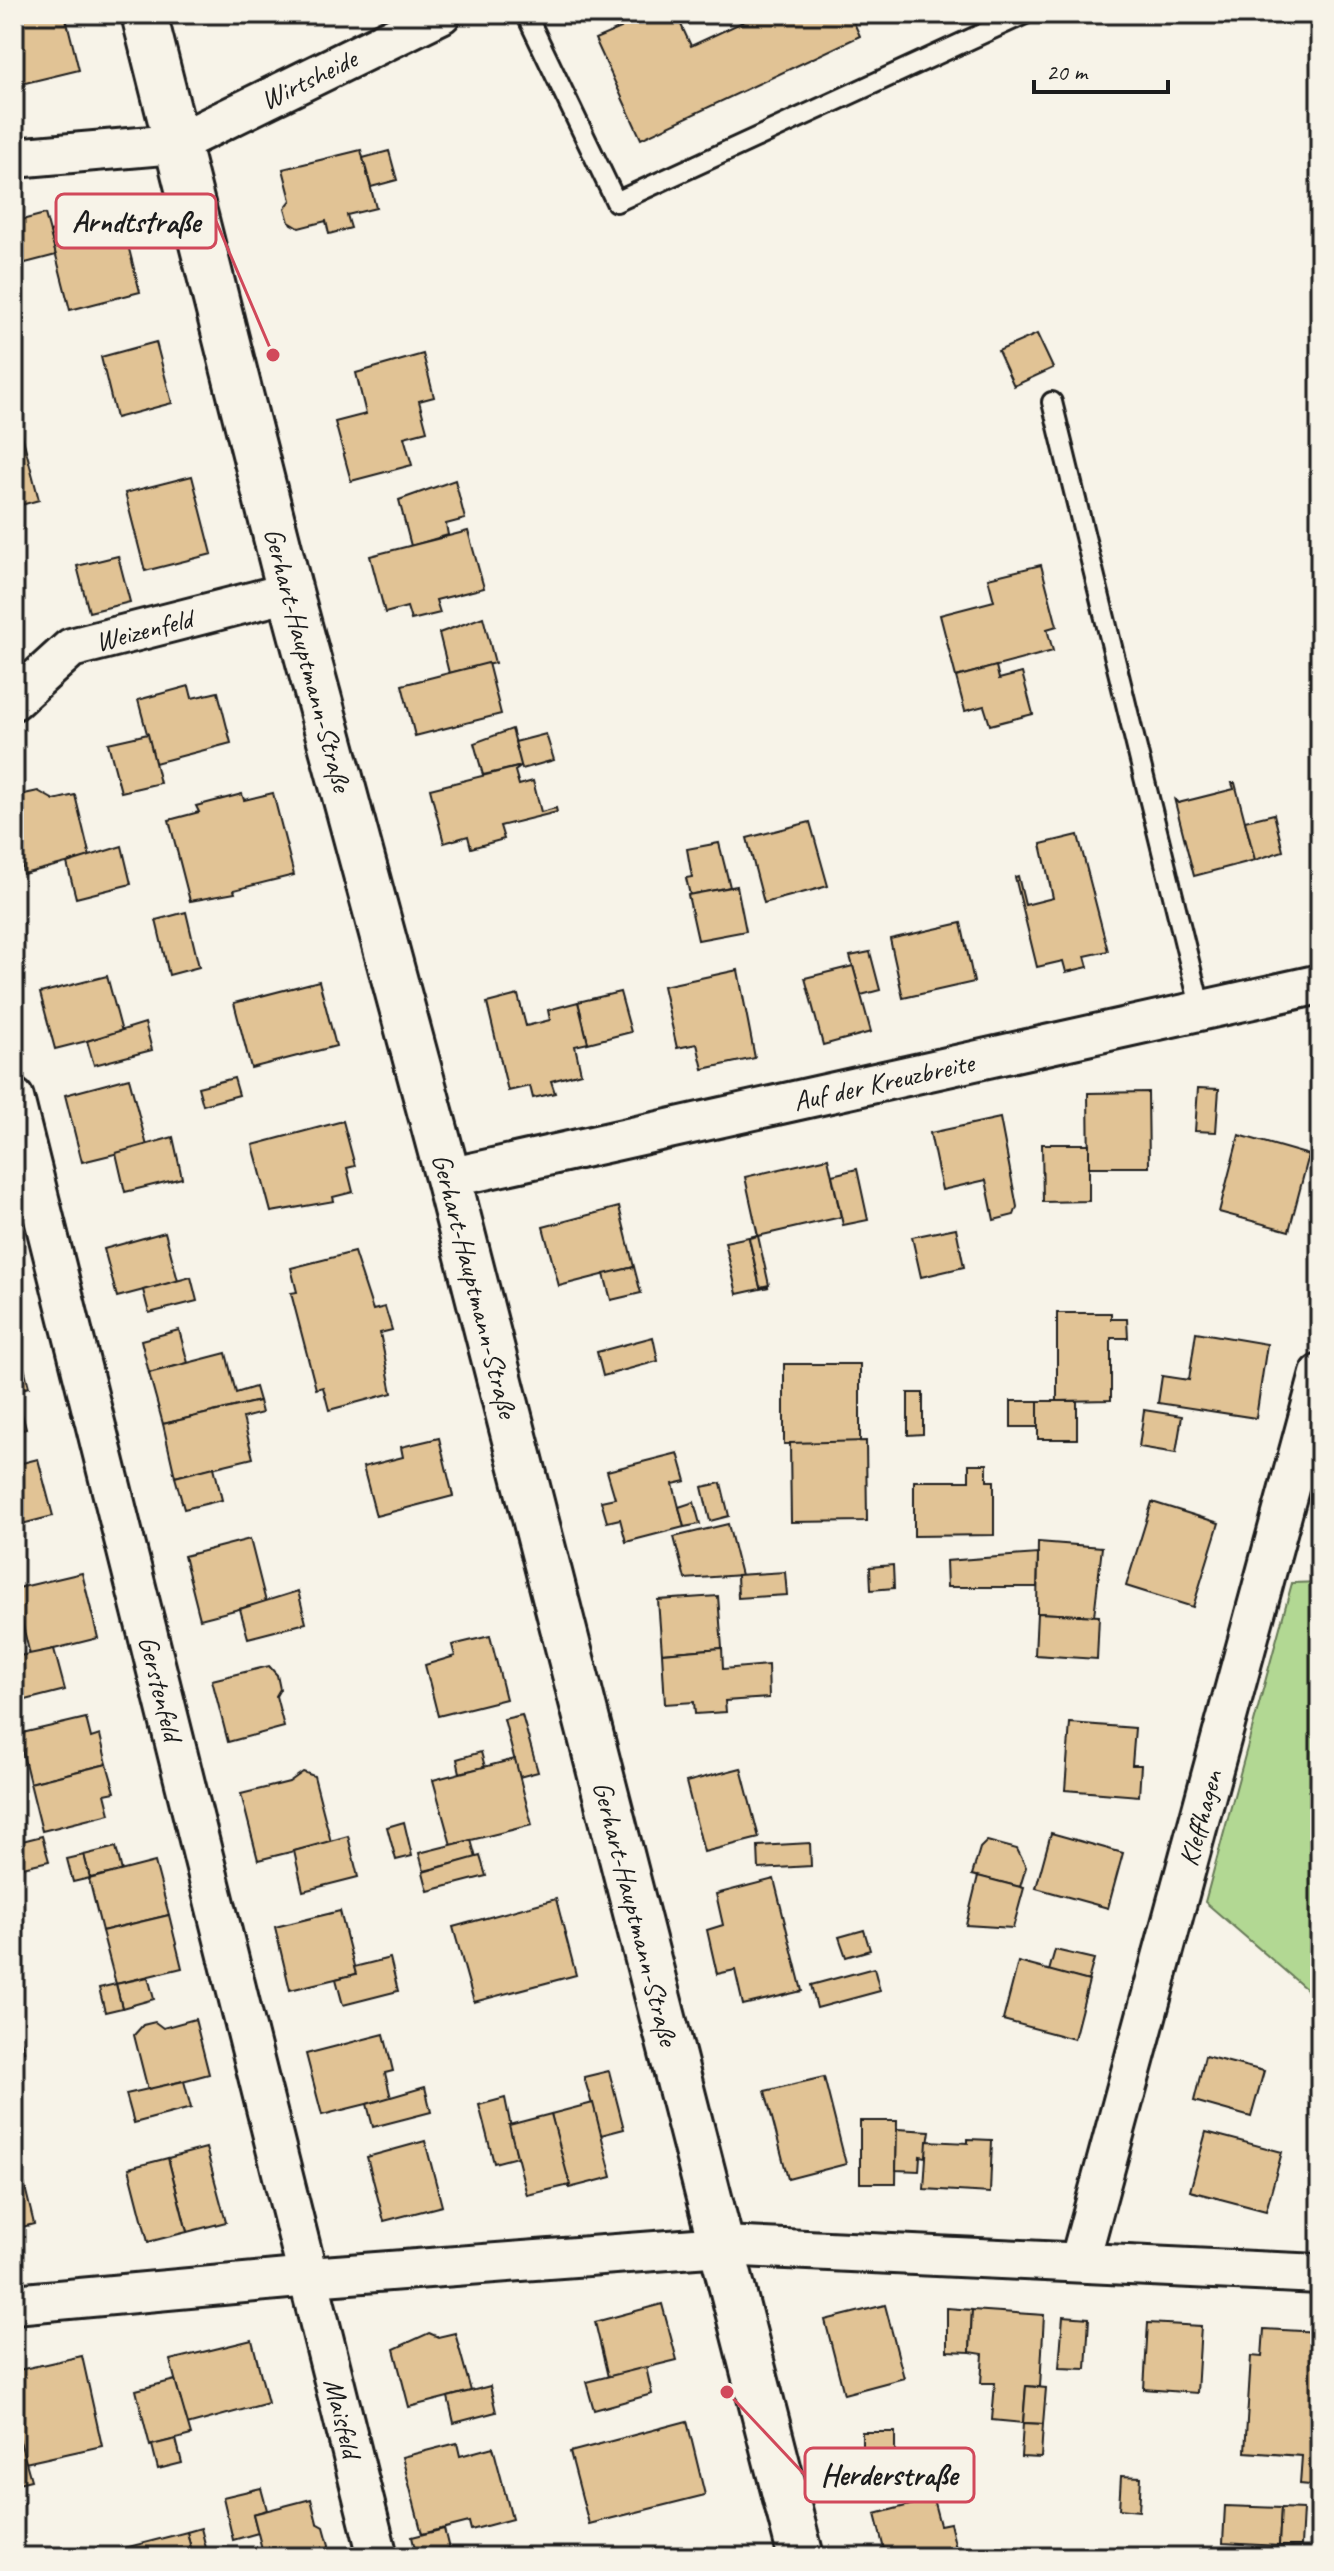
<svg xmlns="http://www.w3.org/2000/svg" width="1334" height="2571" font-family="Caveat,sans-serif">
<style>
.green{fill:#b2d893;stroke:#677a58;stroke-width:2}
.building{fill:#e1c395;stroke:#1c1c1c;stroke-width:2}
.lines{fill:none;stroke-linecap:round;stroke-linejoin:round}
.lane-casing{stroke:#1c1c1c;stroke-width:24}
.street-casing{stroke:#1c1c1c;stroke-width:44}
.secondary-casing{stroke:#1c1c1c;stroke-width:50}
.lane{stroke:#f7f3e8;stroke-width:18}
.street{stroke:#f7f3e8;stroke-width:38}
.secondary{stroke:#f7f3e8;stroke-width:44}
.labels{text-anchor:middle;stroke-width:6;stroke-linejoin:round;paint-order:stroke}
.street-label{font-size:28px;fill:#1c1c1c;stroke:#f7f3e8}
.leader{fill:none;stroke:#d1495b;stroke-width:3}
.callout-dot{fill:#d1495b;stroke:#f7f3e8;stroke-width:3}
.callout{fill:#f7f3e8;stroke:#d1495b;stroke-width:3}
.callout-label{font-size:30px;text-anchor:middle;font-weight:bold;fill:#1c1c1c}
</style>
<rect width="100%" height="100%" fill="#f7f3e8"/>
<filter id="ink" filterUnits="userSpaceOnUse"><feTurbulence type="fractalNoise" baseFrequency=".0125" numOctaves="2"/><feDisplacementMap in="SourceGraphic" scale="16" xChannelSelector="R" yChannelSelector="G"/><feConvolveMatrix kernelMatrix="1 2 1 2 8 2 1 2 1" color-interpolation-filters="sRGB"/></filter>
<g filter="url(#ink)">
<!-- green -->
<path class="green" d="M1320,1582V2001L1205,1902L1292,1583Z"/>
<!-- building -->
<g class="building">
<path d="M14,14H65L79,70L17,85Z"/>
<path d="M635,14H676L691,46L760,14H850L860,36L641,139L595,39L621,28L618,22Z"/>
<path d="M361,150L376,208L347,215L351,228L329,234L326,221L299,228L289,222L285,208L291,200L283,169Z"/>
<path d="M389,151L397,180L371,187L363,158Z"/>
<path d="M45,214L56,255L14,266V222Z"/>
<path d="M120,214L140,292L70,310L50,232Z"/>
<path d="M1037,334L1053,368L1014,386L998,351Z"/>
<path d="M156,342L172,403L116,418L101,357Z"/>
<path d="M423,354L434,397L419,401L427,431L404,437L412,465L351,481L335,422L366,414L356,373Z"/>
<path d="M21,431L39,500L14,507V432Z"/>
<path d="M192,476L212,554L145,571L125,493Z"/>
<path d="M455,480L465,519L446,524L448,535L411,546L399,500Z"/>
<path d="M468,531L484,588L436,600L440,613L411,620L407,607L385,613L370,556Z"/>
<path d="M118,556L130,602L89,612L77,566Z"/>
<path d="M1041,565L1057,626L1047,629L1053,651L956,677L940,615L994,601L988,578Z"/>
<path d="M483,617L495,663L449,673L439,633Z"/>
<path d="M488,663L501,714L415,736L402,685Z"/>
<path d="M996,666L999,679L1022,673L1033,714L990,725L984,706L965,711L956,677Z"/>
<path d="M189,686L192,698L218,692L231,743L155,763L138,700Z"/>
<path d="M512,729L522,766L483,775L474,743Z"/>
<path d="M148,734L160,783L121,792L108,743Z"/>
<path d="M546,734L554,760L522,769L515,742Z"/>
<path d="M522,766L515,771L519,785L533,781L541,812L556,808L557,812L500,826L504,839L471,848L468,836L444,843L430,789Z"/>
<path d="M1232,783H1235L1255,860L1194,876L1174,798L1178,803L1234,789Z"/>
<path d="M38,791L54,800L75,795L90,857L23,874L14,806L20,795Z"/>
<path d="M273,793L294,875L234,890L235,893L190,901L169,820L199,812L196,806L242,794L244,800Z"/>
<path d="M1274,814L1283,851L1255,860L1245,821Z"/>
<path d="M810,822L828,886L764,903L747,838Z"/>
<path d="M1078,835L1108,951L1085,956L1088,967L1066,972L1063,961L1037,967L1015,877L1018,876L1025,905L1053,898L1041,844Z"/>
<path d="M719,843L730,887L690,895L686,878L692,877L687,849Z"/>
<path d="M122,846L131,884L76,898L67,863Z"/>
<path d="M737,886L746,931L698,940L688,895Z"/>
<path d="M186,912L199,967L169,975L156,920Z"/>
<path d="M961,923L974,982L903,998L890,939Z"/>
<path d="M870,952L880,990L861,995L850,956Z"/>
<path d="M853,966L871,1032L823,1045L805,978Z"/>
<path d="M738,970L755,1058L703,1069L697,1044L677,1048L663,986Z"/>
<path d="M107,976L122,1032L55,1049L40,993Z"/>
<path d="M319,981L336,1046L251,1068L234,1003Z"/>
<path d="M620,992L631,1032L588,1043L578,1002Z"/>
<path d="M518,995L526,1026L550,1020L548,1010L578,1002L588,1043L575,1046L581,1073L551,1081L555,1093L533,1098L530,1086L508,1091L487,1003Z"/>
<path d="M145,1023L152,1050L94,1065L87,1041Z"/>
<path d="M129,1078L147,1146L82,1162L65,1095Z"/>
<path d="M234,1078L239,1095L203,1105L198,1087Z"/>
<path d="M1198,1088L1219,1089L1216,1132L1195,1131Z"/>
<path d="M1148,1092L1149,1167H1089L1088,1093Z"/>
<path d="M1000,1118L1017,1207L1014,1215L994,1220L986,1180L942,1190L930,1133Z"/>
<path d="M343,1121L355,1166L347,1168L353,1192L333,1197L334,1201L271,1212L253,1145Z"/>
<path d="M1239,1135L1309,1155L1289,1231L1219,1212Z"/>
<path d="M173,1137L182,1178L125,1192L116,1153Z"/>
<path d="M1042,1144H1089V1201L1043,1202Z"/>
<path d="M828,1158L841,1217L758,1236L745,1177Z"/>
<path d="M857,1169L868,1220L843,1225L832,1175Z"/>
<path d="M619,1207L634,1267L559,1286L543,1227Z"/>
<path d="M956,1228L964,1267L921,1277L912,1237Z"/>
<path d="M165,1232L178,1281L117,1297L104,1249Z"/>
<path d="M758,1235L749,1238L760,1287H769L737,1294L725,1242Z"/>
<path d="M758,1236L769,1285L760,1287L749,1238Z"/>
<path d="M354,1252L373,1310L385,1307L392,1330L380,1333L392,1393L329,1410L323,1387L316,1389L291,1293L297,1292L291,1268Z"/>
<path d="M634,1267L641,1293L611,1300L604,1274Z"/>
<path d="M191,1277L197,1301L149,1313L143,1290Z"/>
<path d="M1057,1313H1111V1319H1127L1128,1338H1111V1400L1057,1401Z"/>
<path d="M14,1328L29,1387L14,1391Z"/>
<path d="M179,1330L188,1363L149,1373L141,1340Z"/>
<path d="M1196,1332L1267,1344L1256,1418L1158,1403L1162,1376L1189,1380Z"/>
<path d="M653,1337L658,1361L603,1376L597,1352Z"/>
<path d="M226,1353L236,1393L255,1387L259,1401L163,1424L149,1373Z"/>
<path d="M784,1364H860V1443L784,1444Z"/>
<path d="M16,1390L26,1429L14,1432V1391Z"/>
<path d="M908,1393H923V1434L908,1435Z"/>
<path d="M259,1401L262,1413L243,1418L253,1458L175,1477L163,1424Z"/>
<rect x="1011" y="1401" width="27" height="26"/>
<rect x="1038" y="1401" width="39" height="38"/>
<path d="M1144,1410L1182,1416L1176,1453L1139,1447Z"/>
<path d="M439,1438L453,1496L376,1516L363,1467L403,1457L401,1447Z"/>
<path d="M866,1441L867,1521L791,1522L790,1443Z"/>
<path d="M678,1453L686,1481L673,1484L684,1527L626,1542L620,1519L607,1522L601,1501L615,1498L607,1471Z"/>
<path d="M38,1459L53,1516L14,1526V1465Z"/>
<path d="M969,1464H987V1481H994V1535L914,1536V1481H969Z"/>
<path d="M214,1467L222,1500L184,1509L175,1477Z"/>
<path d="M721,1483L729,1516L710,1521L702,1487Z"/>
<path d="M694,1502L700,1524L684,1527L679,1507Z"/>
<path d="M1152,1502L1219,1523L1193,1607L1126,1586Z"/>
<path d="M728,1524L741,1575L685,1579L674,1537Z"/>
<path d="M250,1539L266,1602L200,1619L184,1556Z"/>
<path d="M1038,1542L1102,1547L1094,1616L1037,1613Z"/>
<path d="M1038,1554L1037,1587H947L946,1561Z"/>
<path d="M893,1565L894,1588L871,1590L870,1567Z"/>
<path d="M785,1572L787,1595L738,1598L737,1575Z"/>
<path d="M82,1573L98,1638L30,1655L14,1589Z"/>
<path d="M298,1591L306,1623L248,1638L240,1609Z"/>
<path d="M718,1596L722,1648L662,1653L658,1600Z"/>
<path d="M1037,1613L1099,1616L1097,1659L1035,1655Z"/>
<path d="M490,1636L506,1699L438,1716L425,1665L455,1656L452,1645Z"/>
<path d="M722,1648L723,1669L768,1665L769,1698L725,1701L726,1712L695,1714L694,1702L665,1704L662,1653Z"/>
<path d="M54,1649L65,1690L14,1703V1657Z"/>
<path d="M269,1666L277,1675L280,1689L276,1696L284,1727L228,1742L212,1680Z"/>
<path d="M522,1715L538,1772L519,1777L504,1719Z"/>
<path d="M86,1718L91,1738L100,1735L107,1764L30,1783L18,1734Z"/>
<path d="M1070,1723L1135,1728L1132,1765H1141L1139,1796L1065,1790Z"/>
<path d="M481,1752L485,1767L460,1773L457,1759Z"/>
<path d="M515,1759L532,1825L451,1845L433,1780Z"/>
<path d="M107,1764L115,1792L105,1794L110,1814L42,1831L30,1783Z"/>
<path d="M741,1768L759,1838L704,1852L686,1782Z"/>
<path d="M303,1772L314,1776L331,1842L258,1860L241,1794L289,1782Z"/>
<path d="M404,1822L412,1856L396,1860L387,1827Z"/>
<path d="M1051,1833L1123,1853L1108,1908L1036,1888Z"/>
<path d="M42,1836L49,1861L14,1869V1843Z"/>
<path d="M348,1836L358,1877L303,1891L294,1851Z"/>
<path d="M471,1840L476,1858L424,1871L419,1853Z"/>
<path d="M987,1841L1017,1849L1026,1867L1020,1887L972,1875L980,1848Z"/>
<path d="M810,1843L811,1866L759,1869L758,1846Z"/>
<path d="M116,1847L122,1871L90,1878L84,1855Z"/>
<path d="M84,1855L90,1878L73,1882L67,1859Z"/>
<path d="M480,1856L486,1876L428,1891L423,1872Z"/>
<path d="M155,1862L169,1915L102,1931L89,1879Z"/>
<path d="M978,1876L1024,1888L1013,1928L966,1925Z"/>
<path d="M774,1879L802,1991L743,2005L735,1970L717,1974L707,1930L723,1925L716,1894Z"/>
<path d="M556,1899L576,1975L474,2002L453,1927Z"/>
<path d="M340,1911L356,1974L290,1990L275,1927Z"/>
<path d="M169,1915L182,1968L116,1984L102,1931Z"/>
<path d="M864,1930L870,1950L846,1957L839,1937Z"/>
<path d="M1055,1950L1094,1959L1088,1981L1049,1971Z"/>
<path d="M390,1958L398,1991L343,2005L336,1979L356,1974L354,1967Z"/>
<path d="M1018,1962L1089,1981L1074,2039L1003,2020Z"/>
<path d="M874,1968L880,1991L817,2008L811,1985Z"/>
<path d="M148,1977L154,1999L122,2008L116,1984Z"/>
<path d="M116,1984L122,2008L105,2012L99,1988Z"/>
<path d="M14,2014L24,2051L14,2054Z"/>
<path d="M195,2019L209,2074L148,2090L134,2035L143,2025L155,2022L163,2028Z"/>
<path d="M384,2034L393,2071L385,2073L391,2098L322,2115L306,2054Z"/>
<path d="M1205,2056L1264,2071L1251,2117L1194,2101Z"/>
<path d="M609,2071L624,2129L601,2135L584,2077Z"/>
<path d="M824,2077L846,2164L788,2179L765,2091Z"/>
<path d="M184,2081L191,2108L134,2123L126,2094Z"/>
<path d="M425,2087L431,2112L373,2127L367,2104Z"/>
<path d="M505,2098L517,2157L494,2163L479,2105Z"/>
<path d="M593,2103L612,2177L569,2188L551,2114Z"/>
<path d="M551,2114L570,2185L527,2195L509,2125Z"/>
<path d="M860,2121H897L896,2183H860Z"/>
<path d="M897,2129L930,2131L926,2157L920,2156L919,2171L896,2170Z"/>
<path d="M1206,2132L1282,2152L1266,2211L1190,2191Z"/>
<path d="M968,2139L992,2140L990,2193L924,2189L927,2141L968,2143Z"/>
<path d="M425,2141L442,2206L384,2221L367,2157Z"/>
<path d="M14,2142L34,2224L14,2229Z"/>
<path d="M206,2148L226,2222L187,2232L168,2158Z"/>
<path d="M168,2158L187,2232L148,2242L129,2168Z"/>
<path d="M662,2304L677,2360L608,2377L595,2322Z"/>
<path d="M885,2305L904,2378L844,2394L825,2320Z"/>
<path d="M947,2308L972,2310L970,2352L947,2351Z"/>
<path d="M972,2310L1044,2315L1040,2387L1026,2386L1023,2423L992,2420L995,2383H981L983,2354L970,2352Z"/>
<path d="M1063,2316L1089,2318L1086,2369L1059,2368Z"/>
<path d="M1148,2323L1201,2326L1197,2393L1144,2389Z"/>
<path d="M1264,2329L1320,2332L1317,2419H1320V2486L1300,2484L1302,2456L1245,2452L1251,2356L1262,2357Z"/>
<path d="M429,2333L438,2337L455,2333L471,2391L409,2407L394,2349Z"/>
<path d="M252,2340L268,2403L187,2425L170,2360Z"/>
<path d="M82,2356L102,2446L25,2463L14,2416V2371Z"/>
<path d="M646,2367L652,2394L594,2410L586,2382Z"/>
<path d="M175,2380L191,2435L150,2446L136,2390Z"/>
<path d="M490,2386L496,2412L454,2423L448,2397Z"/>
<path d="M1026,2386L1046,2388L1043,2424L1023,2423Z"/>
<path d="M687,2421L705,2495L589,2524L570,2452Z"/>
<path d="M1023,2423L1043,2424L1041,2458L1021,2457Z"/>
<rect x="862" y="2432" width="33" height="31"/>
<path d="M18,2434L31,2480L14,2484V2435Z"/>
<path d="M176,2439L182,2463L158,2469L152,2445Z"/>
<path d="M457,2443L460,2456L493,2447L512,2519L471,2530L469,2522L422,2534L402,2457Z"/>
<path d="M1121,2476L1141,2477L1139,2511L1119,2509Z"/>
<path d="M261,2488L267,2510L253,2514L258,2533L233,2540L223,2497Z"/>
<path d="M311,2499L317,2523L324,2527L329,2545L326,2557H264L253,2514Z"/>
<path d="M933,2499L940,2525L950,2523L958,2557H886L875,2514Z"/>
<path d="M1225,2506L1281,2508L1279,2546L1223,2543Z"/>
<path d="M1281,2508L1303,2509L1301,2546H1279Z"/>
<path d="M201,2528L207,2552L193,2556L187,2532Z"/>
<path d="M444,2529L451,2557H417L412,2537Z"/>
<path d="M187,2532L193,2557H110L109,2552Z"/>
</g>
<g class="lines">
<!-- lane casing -->
<g class="lane-casing">
<g id="lane">
<path d="M526,14L616,202L1025,14"/>
<path d="M1052,402L1201,1010"/>
</g>
</g>
<!-- street casing -->
<g class="street-casing">
<g id="street">
<path id="s1" d="M14,158L175,144L441,14"/>
<path id="s2" d="M14,700L71,648L290,592"/>
<path id="s3" d="M14,1098L378,2557"/>
<path id="s4" d="M448,1178L1320,984"/>
<path id="s5" d="M1080,2260L1320,1374"/>
<path d="M14,2304L310,2277L722,2246L1320,2274"/>
</g>
</g>
<!-- secondary casing -->
<g class="secondary-casing">
<g id="secondary">
<path id="s6" d="M144,14L290,592L448,1178L801,2557"/>
</g>
</g>
<!-- lane -->
<use href="#lane" class="lane"/>
<!-- street -->
<use href="#street" class="street"/>
<!-- secondary -->
<use href="#secondary" class="secondary"/>
</g>
</g>
<g class="labels">
<!-- street labels -->
<g class="street-label">
<text dy="10" stroke="none"><textPath href="#s1" startOffset="310">Wirtsheide</textPath></text>
<text dy="10" stroke="none"><textPath href="#s2" startOffset="152">Weizenfeld</textPath></text>
<text dy="10" stroke="none"><textPath href="#s6" startOffset="666">Gerhart-Hauptmann-Straße</textPath></text>
<text dy="10" stroke="none"><textPath href="#s4" startOffset="446">Auf der Kreuzbreite</textPath></text>
<text dy="10" stroke="none"><textPath href="#s6" startOffset="1314">Gerhart-Hauptmann-Straße</textPath></text>
<text dy="10" stroke="none"><textPath href="#s3" startOffset="608">Gerstenfeld</textPath></text>
<text dy="10" stroke="none"><textPath href="#s5" startOffset="458">Kleffhagen</textPath></text>
<text dy="10" stroke="none"><textPath href="#s6" startOffset="1962">Gerhart-Hauptmann-Straße</textPath></text>
<text dy="10" stroke="none"><textPath href="#s3" startOffset="1360">Maisfeld</textPath></text>
</g>
</g>
<!-- callouts -->
<path class="leader" d="M273 355L216 221M727 2392L805 2475"/>
<g class="callout-dot">
<circle cx="273" cy="355" r="8"/>
<circle cx="727" cy="2392" r="8"/>
</g>
<g class="callout">
<rect x="56" y="194" width="160" height="54" rx="8"/>
<rect x="805" y="2448" width="169" height="54" rx="8"/>
</g>
<g class="callout-label">
<text x="136" y="232">Arndtstraße</text>
<text x="889" y="2485">Herderstraße</text>
</g>
<!-- margin -->
<rect width="1334" height="2571" fill="none" stroke="#f7f3e8" stroke-width="48"/>
<rect x="24" y="24" width="1286" height="2523" fill="none" stroke="#1c1c1c" stroke-width="3" filter="url(#ink)"/>
<!-- scale -->
<path d="M1034 80v12h134v-12" fill="none" stroke="#1c1c1c" stroke-width="4"/>
<text x="1046" y="80" font-size="24" fill="#1c1c1c" stroke="#f7f3e8" stroke-width="6" paint-order="stroke">20 m</text>
</svg>
